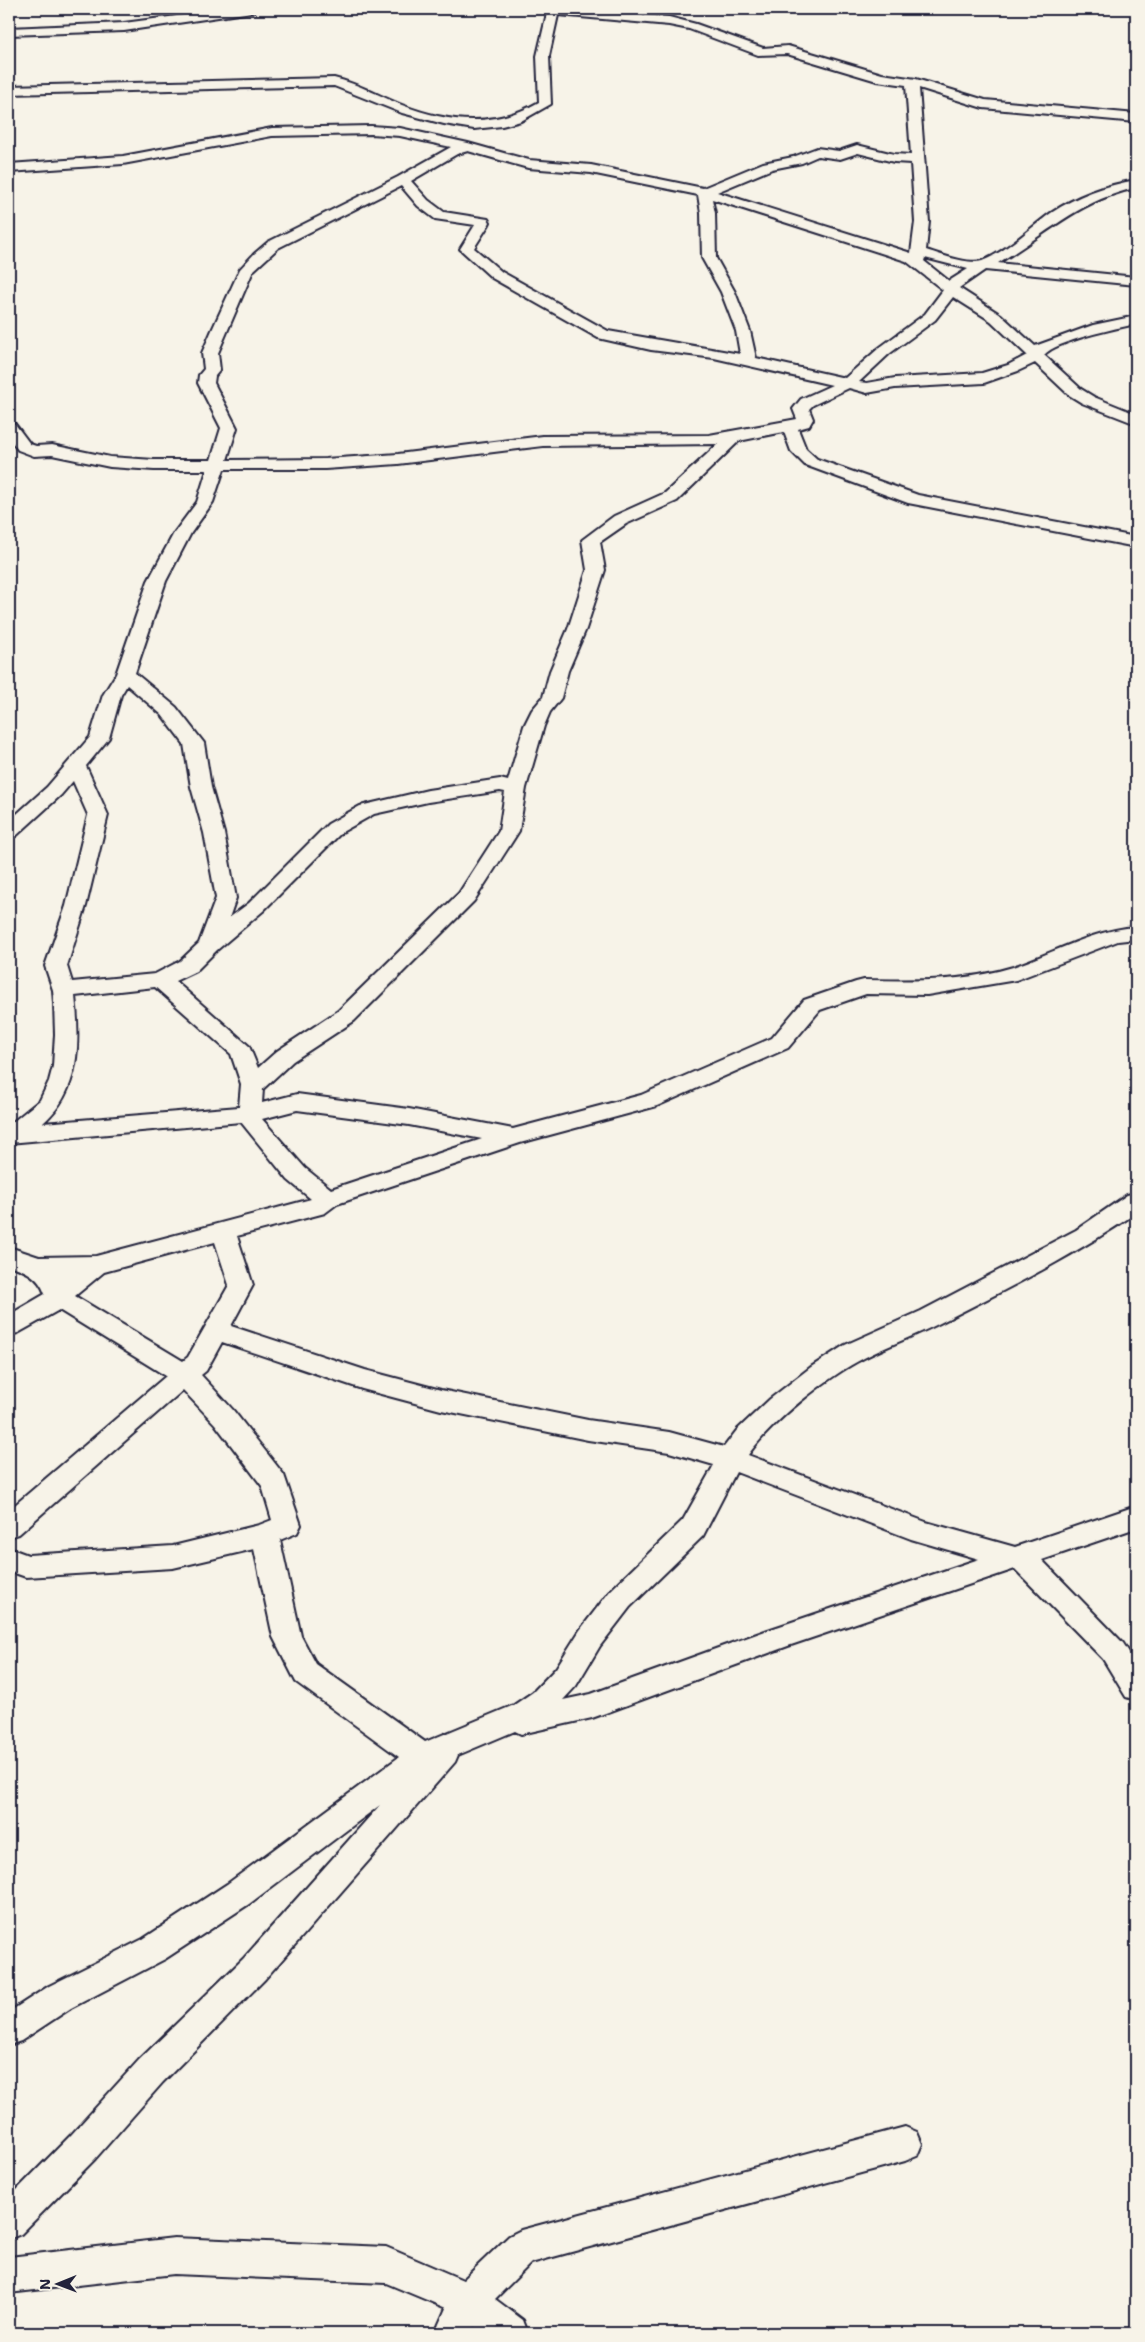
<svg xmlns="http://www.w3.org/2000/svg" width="1145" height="2342" font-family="'Shantell Sans',sans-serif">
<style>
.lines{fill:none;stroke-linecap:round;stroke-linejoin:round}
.minor-casing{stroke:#22223b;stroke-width:4}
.minor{fill:#f7f3e8;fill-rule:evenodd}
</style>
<rect width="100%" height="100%" fill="#f7f3e8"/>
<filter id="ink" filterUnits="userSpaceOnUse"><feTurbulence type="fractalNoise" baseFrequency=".02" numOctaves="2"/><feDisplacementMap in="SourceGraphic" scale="10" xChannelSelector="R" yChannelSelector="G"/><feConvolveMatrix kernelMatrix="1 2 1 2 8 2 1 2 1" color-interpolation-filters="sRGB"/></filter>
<g filter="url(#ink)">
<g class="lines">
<!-- minor casing -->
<g class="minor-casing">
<g id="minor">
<path d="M229,9H258L252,12L124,31L9,35V28L124,23Z"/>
<path d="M548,9L669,17L696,24L763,48L788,46L882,74L916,79L985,100L1136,114V122L983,108L919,88L929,222L926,250C939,254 968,265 982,261C1006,252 1030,228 1051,213C1076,196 1106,185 1136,180V188C1081,199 1045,235 998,263L1136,277V285L985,270L959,288L1001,315L1035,346L1093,325L1136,316V324C1117,328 1056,341 1044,355L1081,389L1094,397L1136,414V424L1082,403L1069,395L1035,363L1018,371L984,383L895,388L867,393L849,388L813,405L809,409L813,419L809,426L798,429L806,449L817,459L918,495L1136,537V547L908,503L805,465L791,451L784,432L739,441L677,501L626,524L600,542L605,570L586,629L568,671L561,698L550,712L544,726L526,788L519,831L474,901L354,1021L293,1061L263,1089L262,1103L297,1094L409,1109L513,1129L641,1095L772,1038L804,1000L856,982L864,980C913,981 965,982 1013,967C1054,953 1093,930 1136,927V939L1118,941L1016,980L927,995L866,994L820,1010L788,1048L657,1106L520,1143L337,1204L325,1213L237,1236L253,1285L231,1326L365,1370L441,1390L588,1420L669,1432L724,1447L737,1430L770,1399L811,1367L845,1345L921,1311L1076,1230L1127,1195L1136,1193V1213C1075,1255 1007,1289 940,1323C916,1335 889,1345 864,1358C827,1377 772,1421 748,1455L926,1522L1015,1547L1136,1506V1528L1042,1560L1123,1643L1136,1663V1700L1126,1697L1103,1659L1015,1569L788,1646L592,1718L521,1734L515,1731L458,1755L455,1762L265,1979L163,2082L95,2159L21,2234L9,2239V2198L71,2135L139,2060L243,1959L380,1805L249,1904L165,1959L71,2008L21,2041L9,2045V2012L49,1986L143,1939L227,1884L399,1757L296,1682L273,1637L254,1549L173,1568L26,1577L9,1571V1548L28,1555L173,1546L259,1525L272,1520L262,1486L215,1424L183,1390L19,1534L9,1537V1510L166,1376L59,1310L18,1333L9,1335V1315L45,1294C39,1276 26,1271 9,1265V1247L39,1257L96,1256L311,1199L288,1180L241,1122L9,1143V1125L40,1100L49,1081L53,1066L55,1034L54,1003L53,990L45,966L66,906L88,815L73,781L61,795L16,836L9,838V821L47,787L90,737L103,695L116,674L148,581L174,533L197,502L207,470H154L110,467L52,455L34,456L18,450L9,438V422L15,424L30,444L36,446L52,445L110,457L154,460H211L221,428L198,383L199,375L204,369L202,353L212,330L240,269L254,254L268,242L398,177L451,147L400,136L371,134L272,136L123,164L9,172V164L123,156L272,128L371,126L400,128L468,143L529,160L591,165L703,188L763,163L793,157L817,148L839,151L857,145L894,154L911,155L906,85L877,81L787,54L758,55L689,29L669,25L558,15L549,56L551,104L521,121L502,126L474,129L444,124L402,113L334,86L9,94V86L334,78C359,84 379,96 402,105C449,123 494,128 539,102L537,56ZM468,151L528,168L591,173L698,195L701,213L702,258L721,292L736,331L740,354L608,331L502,272L474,248L488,226L490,222L488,219L444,212L428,200L411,181L457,154ZM858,153L894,162L911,163L915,222L911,253L717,192L772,169L802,163L818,156L840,159ZM401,186L418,206L435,219L475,225L460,249L492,278L598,338L651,350L714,358L832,385L801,399L793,409L797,419L709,435L543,436L398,454L325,459L227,460L237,428L214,383L215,376L220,370L218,353L253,271L278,248ZM712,199L906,261L943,290L925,314L879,348L845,378L756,358L750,331L735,292L716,258L715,213ZM925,258L968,269L949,281L924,261ZM953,297L991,321L1027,355L1008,365L982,373L895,378L867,383L859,382L889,354L935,320ZM718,444L665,493L614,516L582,540L587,570L568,629L550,671L543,697L532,710L524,726L508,781L500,779L428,790L360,806L328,824L249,903L229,918L236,898L224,833L211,787L204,743L176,707L135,673L166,581L191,533L213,502L224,469H325L398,464L543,446ZM127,685L162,715L184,744L191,787L204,833L216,898L199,943L180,961L155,974L72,982L67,966L86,906L108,815L86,766L109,738L121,695ZM500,791L505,792L499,831L459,893L338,1011L277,1051L258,1068L249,1046L175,981L196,971L217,950L263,911L342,832L374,814L428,802ZM155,987L231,1054L241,1084L239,1107L43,1123C81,1090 80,1041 75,996ZM297,1110L409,1125L482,1139L331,1189L305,1168L262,1119ZM215,1242L229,1285L188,1357L183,1361L75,1296L104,1272ZM222,1342L362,1389L441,1410L588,1440L669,1452L714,1465L683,1520L610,1591L580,1630L556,1668L533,1692L514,1705L425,1742L316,1664L301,1636L280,1540L297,1533L301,1525L284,1475L233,1410L201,1375L206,1371ZM736,1472L911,1539L979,1559L768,1630L591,1694L563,1700L576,1686L600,1646L630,1607L703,1536Z"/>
<path d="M905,2127L917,2132L922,2144L917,2156L905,2161L531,2263L495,2299L523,2320L528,2333H482L474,2327L471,2333H435L446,2308L386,2283L174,2274L9,2293V2257L174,2238L386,2247L463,2280L509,2236L521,2230Z"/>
</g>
</g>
<!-- minor -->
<use href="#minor" class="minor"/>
</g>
</g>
<!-- margin -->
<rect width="1145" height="2342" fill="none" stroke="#f7f3e8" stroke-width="30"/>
<rect x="15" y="15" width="1115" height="2312" fill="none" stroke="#22223b" stroke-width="2" filter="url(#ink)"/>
<!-- north arrow -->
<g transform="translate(58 2284) rotate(269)" stroke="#f7f3e8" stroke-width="4" paint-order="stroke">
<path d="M0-4L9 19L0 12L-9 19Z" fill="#22223b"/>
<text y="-8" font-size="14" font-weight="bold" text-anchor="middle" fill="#22223b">N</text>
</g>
</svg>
